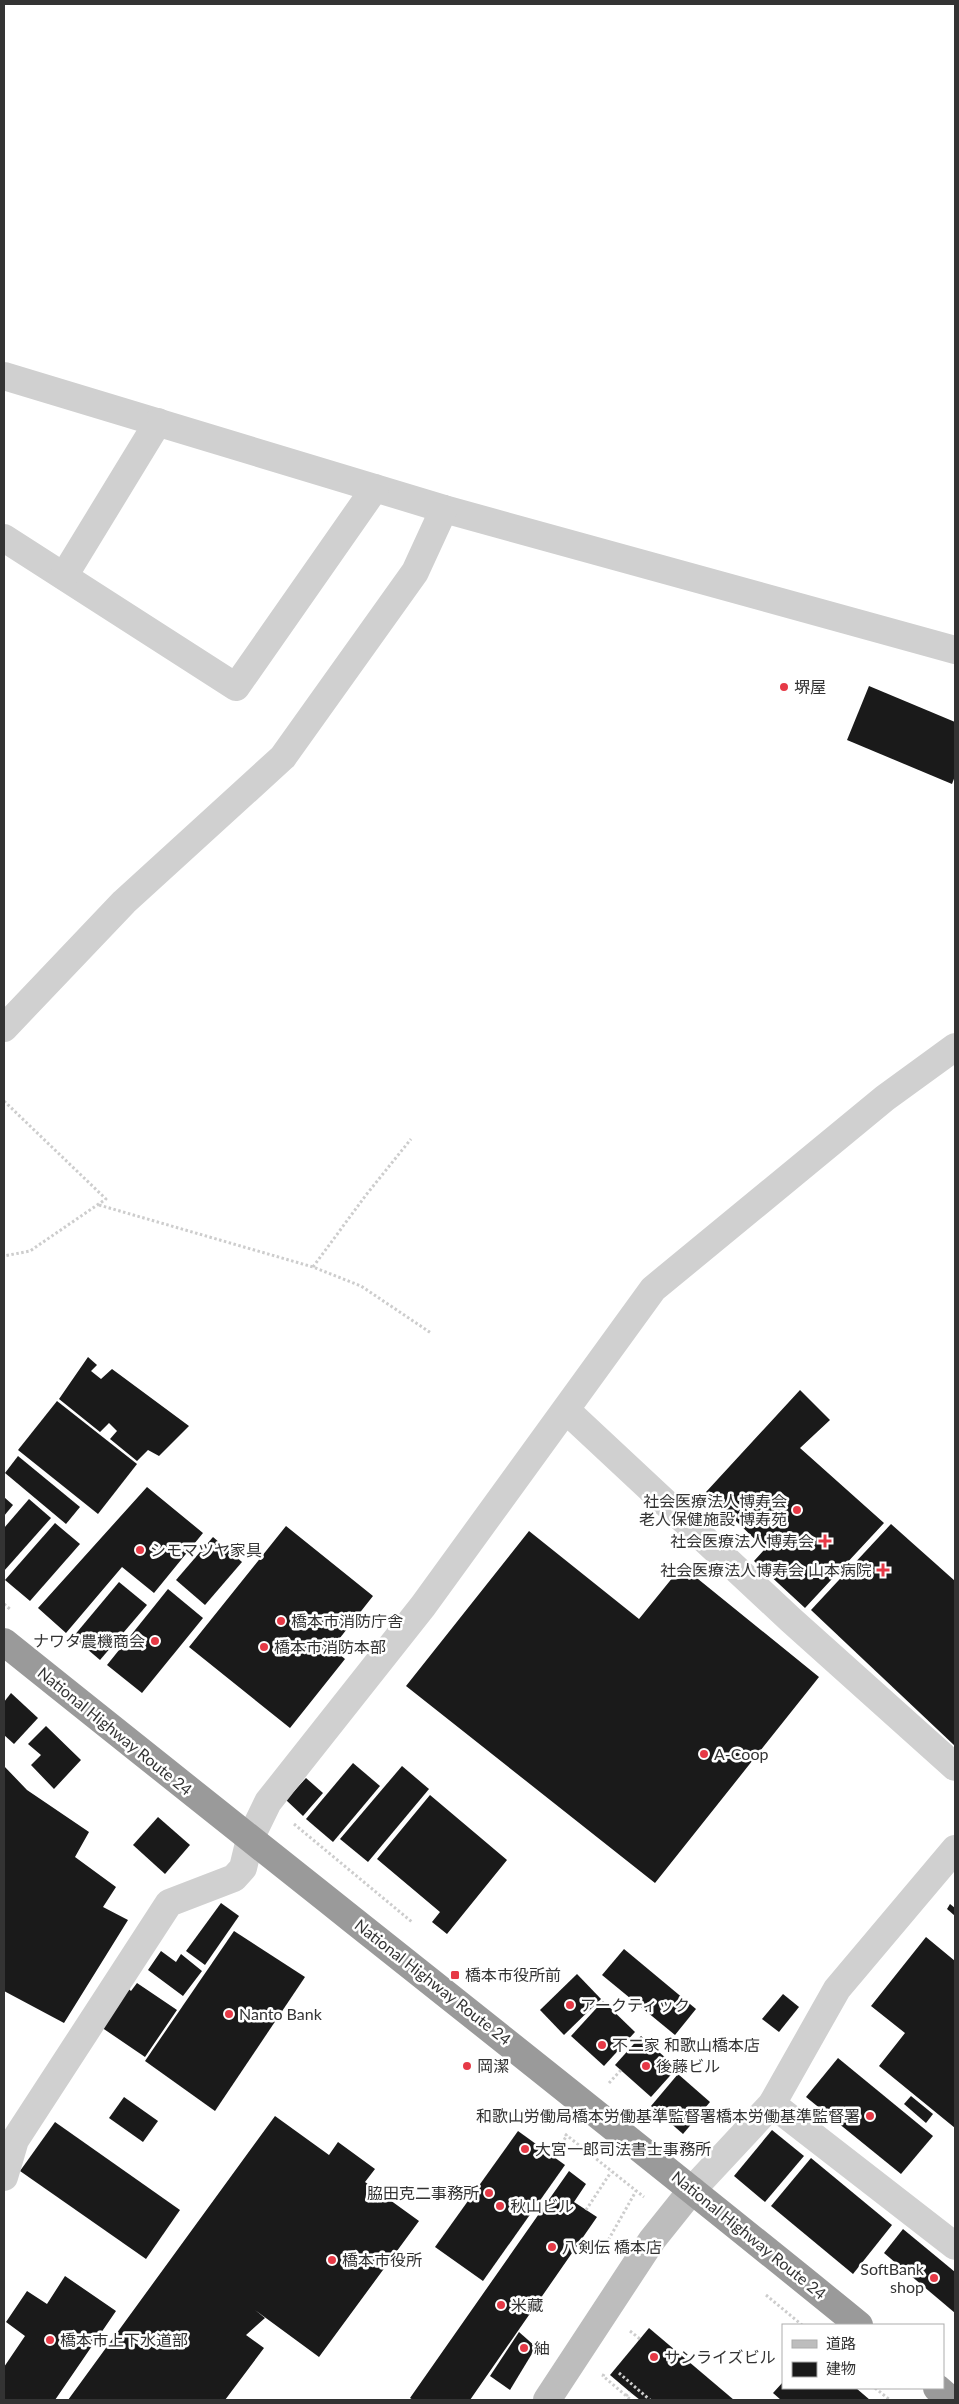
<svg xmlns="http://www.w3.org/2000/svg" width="959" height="2404" font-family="Lato,'Noto Sans JP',sans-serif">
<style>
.building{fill:#1a1a1a}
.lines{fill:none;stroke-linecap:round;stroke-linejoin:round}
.path{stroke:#cdcdcd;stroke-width:3;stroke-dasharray:2.5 2.5;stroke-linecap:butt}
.street{stroke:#d0d0d0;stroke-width:28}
.secondary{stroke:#bdbdbd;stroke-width:28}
.highway{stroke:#9a9a9a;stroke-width:28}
.poi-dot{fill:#e63946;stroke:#fff;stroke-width:2}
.labels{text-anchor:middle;stroke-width:5;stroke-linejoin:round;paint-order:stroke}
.poi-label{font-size:16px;fill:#333;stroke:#fff;text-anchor:start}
.street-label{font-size:16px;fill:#333;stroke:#fff}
</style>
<rect width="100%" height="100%" fill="#fff"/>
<!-- building -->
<g class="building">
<path d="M869,686L955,722V776L952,784L847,740Z"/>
<path d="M88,1357L97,1365L91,1371L101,1379L112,1369L189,1426L159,1456L148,1450L137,1461L110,1439L117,1431L109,1423L100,1432L59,1399Z"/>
<path d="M800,1390L830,1420L800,1448L884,1523L805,1608L754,1561L765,1549L706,1492Z"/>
<path d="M57,1401L137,1464L98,1514L18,1450Z"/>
<path d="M18,1456L80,1507L66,1524L5,1473Z"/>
<path d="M147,1487L203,1533L154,1593L122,1567L66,1633L38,1608Z"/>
<path d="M4,1497L13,1505L4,1516Z"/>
<path d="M29,1499L51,1518L4,1571V1528Z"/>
<path d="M55,1523L80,1544L30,1601L5,1580Z"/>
<path d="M891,1524L955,1581V1746L811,1610Z"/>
<path d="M286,1526L373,1596L332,1648L345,1659L290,1728L189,1647Z"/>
<path d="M529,1531L639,1619L682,1566L819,1677L655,1883L406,1686Z"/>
<path d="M213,1537L242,1562L205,1605L176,1580Z"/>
<path d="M119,1582L147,1605L100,1660L73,1637Z"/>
<path d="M168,1589L203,1618L142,1693L107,1665Z"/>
<path d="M11,1693L38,1718L14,1744L4,1735V1702Z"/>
<path d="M46,1726L81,1760L54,1789L31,1765L41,1755L28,1744Z"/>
<path d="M353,1763L380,1786L333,1842L306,1819Z"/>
<path d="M4,1766L27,1790L89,1832L75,1857L116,1887L103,1907L128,1920L64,2023L4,1991Z"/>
<path d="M402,1766L429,1789L368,1862L340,1839Z"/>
<path d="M306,1778L323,1793L303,1816L286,1800Z"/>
<path d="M430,1795L507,1860L447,1934L432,1922L440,1912L377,1859Z"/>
<path d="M158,1817L190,1845L165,1874L133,1845Z"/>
<path d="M221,1903L239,1916L205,1965L186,1951Z"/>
<path d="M950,1904L955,1908V1916L947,1909Z"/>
<path d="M234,1931L305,1977L215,2111L145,2061Z"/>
<path d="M926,1937L955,1961V2128L879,2066L905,2033L871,2006Z"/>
<path d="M624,1949L696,2009L675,2035L602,1975Z"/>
<path d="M161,1951L176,1962L181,1954L202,1971L183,1996L148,1970Z"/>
<path d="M577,1974L601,1999L564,2035L540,2010Z"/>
<path d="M137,1983L177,2010L145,2057L98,2025L124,1985L131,1991Z"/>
<path d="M783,1994L799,2007L779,2032L762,2019Z"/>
<path d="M603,2001L635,2032L604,2066L571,2036Z"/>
<path d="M641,2036L677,2068L651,2097L615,2065Z"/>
<path d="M838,2058L933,2136L901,2174L806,2097Z"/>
<path d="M678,2074L710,2102L683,2134L651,2106Z"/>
<path d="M911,2096L933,2114L926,2123L904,2104Z"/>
<path d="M124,2097L158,2121L143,2142L109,2118Z"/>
<path d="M275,2116L329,2155L338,2142L375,2169L365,2182L419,2221L319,2357L255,2310L265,2318L246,2335L264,2348L225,2400H68Z"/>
<path d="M55,2122L180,2210L146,2259L20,2171Z"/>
<path d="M772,2130L804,2156L765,2202L734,2176Z"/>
<path d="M518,2131L565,2165L483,2281L435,2247Z"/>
<path d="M811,2158L892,2225L853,2274L771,2206Z"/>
<path d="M569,2171L586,2184L574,2202L597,2217L470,2400H413L410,2398Z"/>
<path d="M903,2229L955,2272V2313L884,2253Z"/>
<path d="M65,2276L116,2311L55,2400H4V2367L25,2336L6,2322L27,2291L47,2304Z"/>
<path d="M649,2328L734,2400H640L630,2392L610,2375Z"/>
<path d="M519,2332L536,2347L510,2390L490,2376Z"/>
<path d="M783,2382V2388H856L870,2400H781L773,2393Z"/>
</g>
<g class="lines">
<!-- path -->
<g class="path">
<path d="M4,1101L106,1199L30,1251L4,1256"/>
<path d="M99,1205L313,1267L361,1286L431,1333"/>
<path d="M313,1267L366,1195L411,1139"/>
<path d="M4,1604L11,1610"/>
<path d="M294,1824L412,1922"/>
<path d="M609,2083L621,2070"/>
<path d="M565,2134L644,2197"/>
<path d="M554,2157L567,2135"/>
<path d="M586,2210L611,2172"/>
<path d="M601,2253L636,2191"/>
<path d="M766,2295L802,2325"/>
<path d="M630,2331L640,2339"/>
<path d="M619,2373L650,2400"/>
<path d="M604,2374L603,2376L631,2400"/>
<path d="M875,2388L890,2400"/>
<path d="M626,2396L630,2392"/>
</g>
<!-- street -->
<g class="street">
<path d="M4,376L444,509L955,650"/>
<path d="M4,538L236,687L375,488"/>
<path d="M64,576L158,422"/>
<path d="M4,1028L124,902L283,757L415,572L444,509"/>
<path d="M566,1410L791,1620L955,1767"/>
<path d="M772,2104L955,2246"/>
<path d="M4,2177L15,2140L169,1903L234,1878L243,1868L250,1839L268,1802L423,1606L653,1289L885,1098L955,1047"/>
<path d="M692,2190L772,2104L837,1989L955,1849"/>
</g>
<!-- secondary -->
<path class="secondary" d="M547,2400L652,2240L692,2190"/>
<!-- highway -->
<g class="highway">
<path d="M4,1642C288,1870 576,2095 859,2325"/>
<path d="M937,2388L951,2400"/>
</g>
</g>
<!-- markers -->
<g class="poi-dot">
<circle cx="784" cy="687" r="5"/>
<circle cx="797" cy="1510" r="5"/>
<path d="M822.5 1533.5h5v5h5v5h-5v5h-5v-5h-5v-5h5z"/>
<circle cx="140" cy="1550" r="5"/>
<path d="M880.5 1562.5h5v5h5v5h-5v5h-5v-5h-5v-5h5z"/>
<circle cx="281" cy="1621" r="5"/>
<circle cx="155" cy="1641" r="5"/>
<circle cx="264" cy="1647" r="5"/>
<circle cx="704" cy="1754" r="5"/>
<rect x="450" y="1970" width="10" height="10" rx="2.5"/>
<circle cx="570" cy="2005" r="5"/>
<circle cx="229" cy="2014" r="5"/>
<circle cx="602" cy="2045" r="5"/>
<circle cx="467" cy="2066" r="5"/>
<circle cx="646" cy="2066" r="5"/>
<circle cx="870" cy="2116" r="5"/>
<circle cx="525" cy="2149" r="5"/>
<circle cx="489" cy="2193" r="5"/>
<circle cx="500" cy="2206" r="5"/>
<circle cx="552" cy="2247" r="5"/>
<circle cx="332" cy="2260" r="5"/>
<circle cx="934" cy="2278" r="5"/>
<circle cx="501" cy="2305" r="5"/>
<circle cx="50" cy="2340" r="5"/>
<circle cx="524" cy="2348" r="5"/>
<circle cx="654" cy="2357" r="5"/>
</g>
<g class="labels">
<!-- poi labels -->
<g class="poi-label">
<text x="794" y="693">堺屋</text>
<text x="787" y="1507" text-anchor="end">社会医療法人博寿会<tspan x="787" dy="18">老人保健施設 博寿苑</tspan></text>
<text x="814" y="1547" text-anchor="end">社会医療法人博寿会</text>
<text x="150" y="1556">シモマツヤ家具</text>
<text x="872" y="1576" text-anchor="end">社会医療法人博寿会 山本病院</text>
<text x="291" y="1627">橋本市消防庁舎</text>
<text x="145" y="1647" text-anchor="end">ナワタ農機商会</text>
<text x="274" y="1653">橋本市消防本部</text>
<text x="714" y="1760">A-Coop</text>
<text x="465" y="1981">橋本市役所前</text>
<text x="580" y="2011">アークティック</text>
<text x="239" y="2020">Nanto Bank</text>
<text x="612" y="2051">不二家 和歌山橋本店</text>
<text x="477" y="2072">岡潔</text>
<text x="656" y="2072">後藤ビル</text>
<text x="860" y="2122" text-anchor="end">和歌山労働局橋本労働基準監督署橋本労働基準監督署</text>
<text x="535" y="2155">大宮一郎司法書士事務所</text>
<text x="479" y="2199" text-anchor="end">脇田克二事務所</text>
<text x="510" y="2212">秋山ビル</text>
<text x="562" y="2253">八剣伝 橋本店</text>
<text x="342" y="2266">橋本市役所</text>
<text x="924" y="2275" text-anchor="end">SoftBank<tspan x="924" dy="18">shop</tspan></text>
<text x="511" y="2311">米藏</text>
<text x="60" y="2346">橋本市上下水道部</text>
<text x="534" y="2354">紬</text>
<text x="664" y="2363">サンライズビル</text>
</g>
<!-- street labels -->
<g class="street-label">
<text transform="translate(115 1731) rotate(39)" y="6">National Highway Route 24</text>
<text transform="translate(433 1982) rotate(38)" y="6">National Highway Route 24</text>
<text transform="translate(749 2235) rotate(39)" y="6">National Highway Route 24</text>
</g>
</g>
<!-- border -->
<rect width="959" height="2404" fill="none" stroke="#333333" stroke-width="10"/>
<!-- legend -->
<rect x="782" y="2324" width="162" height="65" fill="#ffffff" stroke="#adadad"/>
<rect x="792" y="2340" width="25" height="8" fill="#bdbdbd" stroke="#adadad"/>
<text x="826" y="2349" font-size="15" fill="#333333">道路</text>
<rect x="792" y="2362" width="25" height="15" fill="#1a1a1a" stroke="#adadad"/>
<text x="826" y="2374" font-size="15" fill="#333333">建物</text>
</svg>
